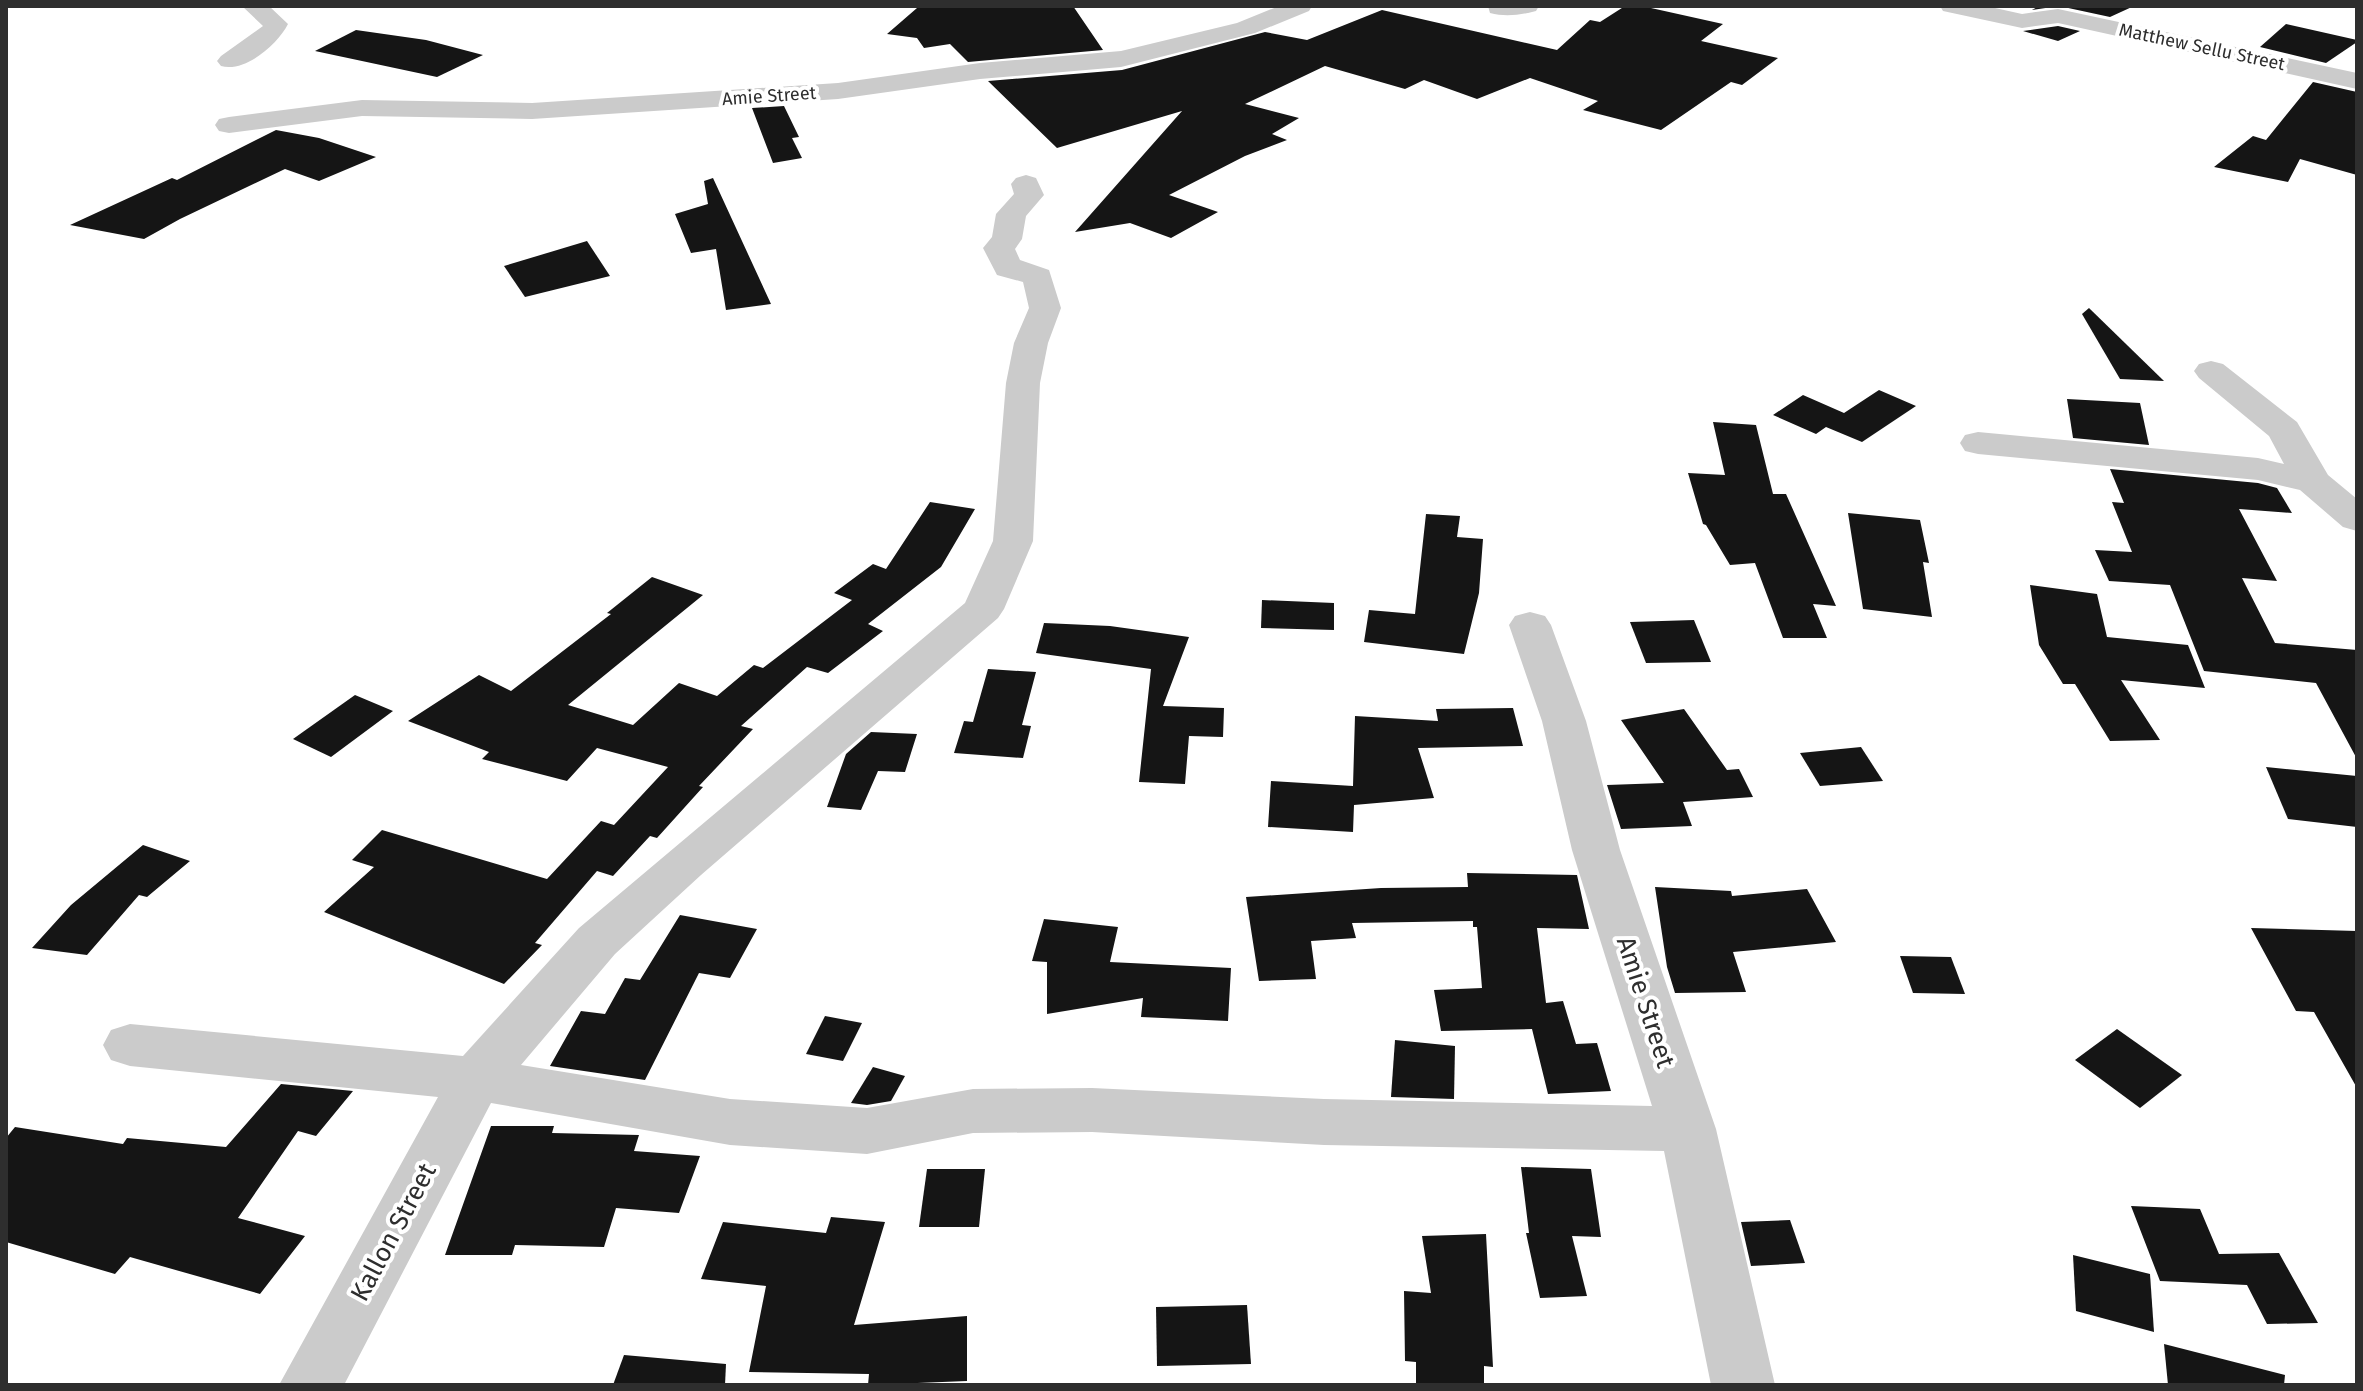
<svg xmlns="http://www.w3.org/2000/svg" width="2363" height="1391" font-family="'Fira Sans',sans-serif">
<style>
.building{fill:#151515}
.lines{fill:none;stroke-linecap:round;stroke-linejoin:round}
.minor{fill:#cbcbcb;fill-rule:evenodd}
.labels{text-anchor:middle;stroke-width:8;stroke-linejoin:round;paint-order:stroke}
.far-street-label{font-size:18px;fill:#2e2e2e;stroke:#fff}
.near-street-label{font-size:26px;fill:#2e2e2e;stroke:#fff}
</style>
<rect width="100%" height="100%" fill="#fff"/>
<!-- building -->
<g class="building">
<path d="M927,6H1073L1103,50L968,62L950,44L924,48L917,38L887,34L917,8Z"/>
<path d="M1625,6H1642L1723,24L1701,41L1778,58L1742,85L1731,82L1661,130L1583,110L1598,101L1530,78L1477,99L1424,80L1405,89L1325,66L1245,104L1299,118L1272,134L1287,140L1245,156L1169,195L1218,212L1171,238L1130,223L1075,232L1182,111L1057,148L988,81L1122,70L1265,32L1307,40L1382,10L1557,50L1590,20L1600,22Z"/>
<path d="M2039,6H2134L2110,17L2059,6L2032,10Z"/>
<path d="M2286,24L2357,40V42L2326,63L2260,47Z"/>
<path d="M2058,26L2080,31L2058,41L2023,31Z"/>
<path d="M356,30L426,40L483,55L437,77L315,51Z"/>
<path d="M2313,82L2357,92V175L2300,159L2288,182L2214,167L2253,136L2266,140Z"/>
<path d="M784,106L799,137L792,138L802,158L773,163L752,108Z"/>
<path d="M276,130L319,138L376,157L319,181L285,169L180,219L144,239L70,225L172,178L177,180Z"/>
<path d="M713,178L736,228L771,304L726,310L716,249L691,253L675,214L708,204L704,181Z"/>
<path d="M587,241L610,276L525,297L504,266Z"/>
<path d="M2089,308L2164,381L2120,379L2082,314Z"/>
<path d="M1879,390L1916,406L1862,442L1826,427L1816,434L1773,415L1803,395L1844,413Z"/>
<path d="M2067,399L2140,403L2149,445L2073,438Z"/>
<path d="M1713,422L1756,425L1773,494H1786L1836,606L1813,604L1827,638H1783L1755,563L1730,565L1706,525L1703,524L1688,473L1725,475Z"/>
<path d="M2110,469L2258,483L2277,488L2292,513L2239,509L2277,581L2242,578L2275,643L2357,650V759L2316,683L2204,671L2170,585L2109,581L2095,550L2132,552L2112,502L2124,503Z"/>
<path d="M930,502L975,509L941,567L868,624L883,631L828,673L807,667L741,726L753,729L699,786L703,787L657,838L650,836L613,876L597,871L535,943L542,945L504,984L324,912L374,867L352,860L382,830L547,879L601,821L614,825L668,767L597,748L567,781L482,759L489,752L408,721L479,675L511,691L611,614L607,613L652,577L703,595L568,705L633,725L679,683L717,696L754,665L763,668L852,600L834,593L873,564L886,569Z"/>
<path d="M1848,513L1920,520L1929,563L1923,562L1932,617L1863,609Z"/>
<path d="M1426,514L1460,516L1457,537L1483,539L1479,593L1464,654L1364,642L1369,610L1415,614Z"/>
<path d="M2030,585L2097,594L2107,637L2188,645L2205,688L2121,680L2160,740L2110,741L2075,684H2063L2039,645Z"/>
<path d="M1262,600L1334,603V630L1261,628Z"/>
<path d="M1694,620L1711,662L1646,663L1630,622Z"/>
<path d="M1044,623L1110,626L1189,637L1163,706L1224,708L1223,737L1189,736L1185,784L1139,782L1151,669L1036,653Z"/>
<path d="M988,669L1036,672L1022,725L1031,726L1023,758L954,753L964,721L973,722Z"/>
<path d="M355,695L393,711L331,757L293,739Z"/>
<path d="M1513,708L1523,746L1418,748L1434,798L1354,805L1353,832L1268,827L1271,781L1353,786L1355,716L1438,721L1436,709Z"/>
<path d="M1684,709L1727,770L1739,769L1753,797L1683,802L1692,826L1621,829L1607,785L1664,783L1621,720Z"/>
<path d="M871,732L917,734L905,772L878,771L861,810L827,807L846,754Z"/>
<path d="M1861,747L1883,781L1820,786L1800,753Z"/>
<path d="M2266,767L2357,776V827L2288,819Z"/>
<path d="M143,845L190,861L147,897L139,895L87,955L32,948L71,905Z"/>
<path d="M1467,873L1577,875L1589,929L1537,928L1546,1003L1563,1001L1576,1044L1597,1043L1611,1091L1548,1094L1532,1029L1441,1031L1434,990L1482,988L1477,927H1473V921L1352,923L1356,938L1311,941L1316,979L1259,981L1246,897L1381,888L1468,887Z"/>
<path d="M1655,887L1731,891L1732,896L1807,889L1836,942L1733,952L1746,992L1675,993L1667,967Z"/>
<path d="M680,915L757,929L730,978L699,973L645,1080L550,1066L581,1011L605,1014L625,978L640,980Z"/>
<path d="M1044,919L1118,927L1110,962L1231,968L1228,1021L1141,1017L1143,998L1047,1014V962L1032,961Z"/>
<path d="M2251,928L2357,931V1088L2314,1012L2296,1011Z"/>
<path d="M1900,956L1951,957L1965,994L1913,993Z"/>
<path d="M825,1016L862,1023L843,1061L806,1054Z"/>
<path d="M2117,1029L2182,1075L2140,1108L2075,1060Z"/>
<path d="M1395,1040L1455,1046L1454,1099L1391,1097Z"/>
<path d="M873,1067L905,1076L891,1101L867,1105L851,1103Z"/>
<path d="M281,1084L353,1091L316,1136L298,1131L238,1218L305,1236L260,1294L130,1257L115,1274L6,1242V1138L15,1127L123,1144L127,1138L226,1147Z"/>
<path d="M491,1126H554L552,1133L639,1135L634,1151L700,1156L679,1213L616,1208L604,1247L515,1245L512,1255H445Z"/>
<path d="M1521,1167L1591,1169L1601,1237L1572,1236L1587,1296L1540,1298L1526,1233H1529Z"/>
<path d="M927,1169H985L979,1227H919Z"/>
<path d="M2131,1206L2200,1209L2219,1254L2279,1253L2318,1323L2267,1324L2247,1285L2160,1281Z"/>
<path d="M831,1217L885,1222L854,1325L967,1316V1381L868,1385L869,1374L749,1372L766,1286L701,1279L723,1222L826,1233Z"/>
<path d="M1790,1220L1805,1263L1751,1266L1741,1222Z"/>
<path d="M1486,1234L1493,1367L1484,1366V1385H1416V1362L1405,1361L1404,1291L1431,1293L1422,1236Z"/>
<path d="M2073,1255L2150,1274L2154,1332L2076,1311Z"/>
<path d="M1247,1305L1251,1364L1157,1366L1156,1307Z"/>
<path d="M2164,1344L2285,1375L2284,1385H2168Z"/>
<path d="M624,1355L726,1364L725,1385H613Z"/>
</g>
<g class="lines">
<!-- minor -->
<g class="minor">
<path d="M242,6H269L288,24C278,44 245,73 221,66L217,61L221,56L263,26Z"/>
<path d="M1279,6H1312L1309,11L1255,33L1121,67L980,79L838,99L532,119L362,116L229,133L219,131L215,125L219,119L229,117L362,100L532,103L838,83L980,63L1121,51L1237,23Z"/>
<path d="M1488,6H1539L1536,11C1521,15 1505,17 1490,13Z"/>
<path d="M1940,6H1986L2022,14L2058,9L2357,73V89L2058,23L2022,28L1943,11Z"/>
<path d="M1026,175L1036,178L1044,195L1026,216L1022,239L1015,249L1020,260L1049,270L1061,308L1048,343L1040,383L1033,541L1004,609L998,618L701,875L615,954L521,1065L730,1099L867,1108L973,1089L1092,1088L1324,1099L1652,1106L1572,850L1542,721L1509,625L1515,616L1530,612L1545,616L1551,625L1586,721L1620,850L1716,1129L1775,1385H1711L1664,1151L1324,1145L1092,1132L973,1133L867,1154L730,1145L491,1103L344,1385H279L438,1097L130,1066L111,1060L103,1045L111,1030L130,1024L463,1056L579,928L965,603L993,541L1006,383L1014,343L1029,308L1023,282L997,275L983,248L992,237L996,214L1014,194L1011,184L1016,178Z"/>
<path d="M2211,361L2223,364L2297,422L2328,475L2357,499V531L2343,527L2300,490L2258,480L1978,454L1965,451L1960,443L1965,435L1978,432L2258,458L2284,464L2269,436L2199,378L2194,371L2199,364Z"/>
</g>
</g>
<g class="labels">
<!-- far-street labels -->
<g class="far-street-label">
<text transform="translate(2202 47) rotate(12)" y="6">Matthew Sellu Street</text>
<text transform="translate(769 96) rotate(-4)" y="6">Amie Street</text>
</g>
<!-- near-street labels -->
<g class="near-street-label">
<text transform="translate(1646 1002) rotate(72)" y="9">Amie Street</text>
<text transform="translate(393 1232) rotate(-62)" y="9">Kallon Street</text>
</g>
</g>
<!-- border -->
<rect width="2363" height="1391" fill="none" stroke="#2e2e2e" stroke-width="16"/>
</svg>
